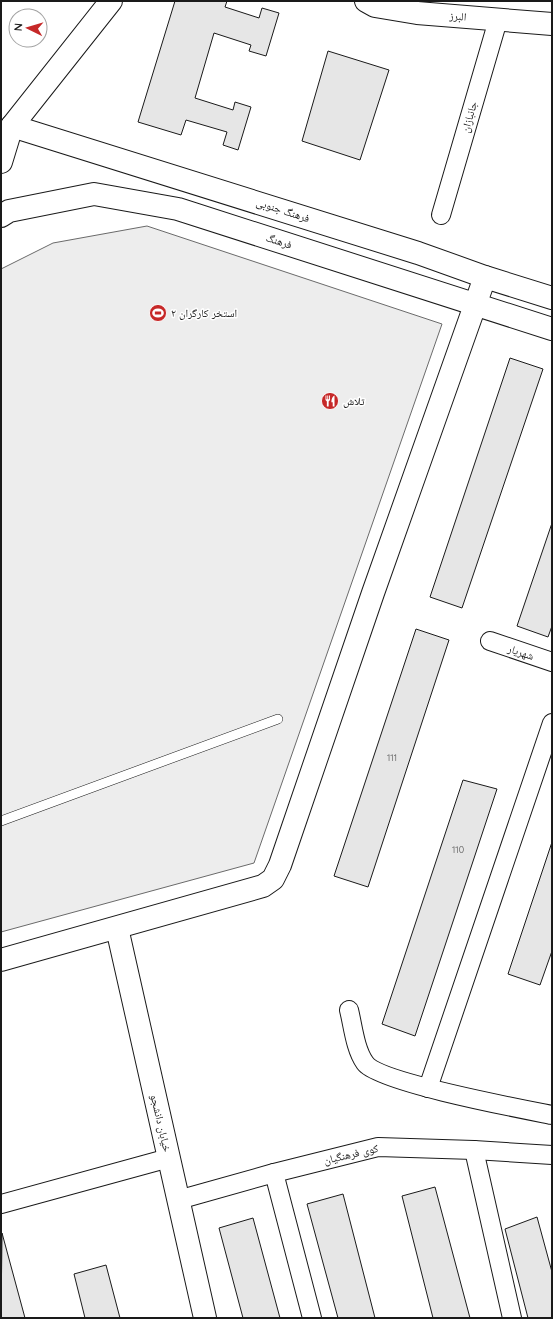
<svg xmlns="http://www.w3.org/2000/svg" width="553" height="1319" font-family="Quicksand,'Noto Naskh Arabic',sans-serif">
<style>
.green{fill:#ededed;stroke:#6a6a6a}
.building{fill:#e6e6e6;stroke:#1a1a1a}
.lines{fill:none;stroke-linecap:round;stroke-linejoin:round}
.service-casing{stroke:#1a1a1a;stroke-width:10}
.minor-casing{stroke:#1a1a1a;stroke-width:20}
.tertiary-casing{stroke:#1a1a1a;stroke-width:24}
.secondary-casing{stroke:#1a1a1a;stroke-width:24}
.service{stroke:#fff;stroke-width:9}
.minor{stroke:#fff;stroke-width:18}
.tertiary{stroke:#fff;stroke-width:22}
.secondary{stroke:#fff;stroke-width:22}
.labels{text-anchor:middle;stroke-width:3;stroke-linejoin:round;paint-order:stroke}
.number-label{font-size:9px;fill:#4d4d4d}
.street-label{font-size:11px;fill:#1a1a1a;stroke:#fff}
.poi-label{font-size:11px;fill:#1a1a1a;stroke:#fff;text-anchor:start}
</style>
<rect width="100%" height="100%" fill="#fff"/>
<!-- green -->
<path class="green" d="M147,226L442,324L254,863L1,932V269L53,243Z"/>
<!-- building -->
<g class="building">
<path d="M175,1H227L225,7L259,18L262,8L279,13L266,56L249,51L251,45L214,33L195,98L233,110L235,102L251,107L238,150L223,145L227,132L186,120L181,135L138,122Z"/>
<path d="M328,51L389,70L360,160L302,141Z"/>
<path d="M510,358L543,369L462,608L430,597Z"/>
<path d="M552,523V626L548,637L517,626Z"/>
<path d="M416,629L449,640L368,887L334,876Z"/>
<path d="M463,780L497,789L415,1036L382,1024Z"/>
<path d="M552,842V951L540,985L508,974Z"/>
<path d="M435,1187L470,1318H433L402,1196Z"/>
<path d="M343,1194L375,1318H338L307,1204Z"/>
<path d="M537,1217L552,1272V1318H528L505,1229Z"/>
<path d="M253,1218L280,1318H243L219,1228Z"/>
<path d="M2,1233L25,1318H1Z"/>
<path d="M106,1265L120,1318H85L74,1274Z"/>
</g>
<g class="lines">
<!-- service casing -->
<g class="service-casing">
<path id="service" d="M1,821L278,719"/>
</g>
<!-- minor casing -->
<g class="minor-casing">
<g id="minor">
<path d="M441,215L498,20"/>
<path d="M490,641L552,662"/>
<path d="M349,1010C353,1026 355,1049 365,1063C378,1082 522,1109 552,1115"/>
<path d="M428,1088L552,723"/>
<path d="M474,1150L512,1318"/>
<path d="M274,1173L312,1318"/>
<path d="M178,1200L274,1173L378,1147L474,1150L552,1155"/>
<path d="M1,1204L169,1158"/>
</g>
</g>
<!-- tertiary casing -->
<g class="tertiary-casing">
<g id="tertiary">
<path d="M117,928L205,1318"/>
<path d="M1,960L263,886L273,879L280,865L373,593L485,277"/>
</g>
</g>
<!-- secondary casing -->
<g class="secondary-casing">
<g id="secondary">
<path d="M366,1L375,6L417,13L552,24"/>
<path d="M12,126L418,253L485,277L552,298"/>
<path d="M1,162L12,126L111,1"/>
<path d="M1,216L9,211L94,194L178,209L552,329"/>
</g>
</g>
<!-- service -->
<use href="#service" class="service"/>
<!-- minor -->
<use href="#minor" class="minor"/>
<!-- tertiary -->
<use href="#tertiary" class="tertiary"/>
<!-- secondary -->
<use href="#secondary" class="secondary"/>
</g>
<!-- icons -->
<defs>
<g id="stadium-disc" transform="scale(0.9)"><circle r="9.5" fill="#c62828" stroke="#fff"/><path d="M0-5a6.5 5 0 1 0 0 10a6.5 5 0 1 0 0-10ZM-3.5-1.8h7v3.6h-7Z" fill="#fff"/></g>
<g id="restaurant-disc" transform="scale(0.9)"><circle r="9.5" fill="#c62828" stroke="#fff"/><path d="M-5-6h1v4h1v-4h1v4h1v-4h1v5L-1.5 .5V6h-2V.5L-5-1ZM5-6V6H3V1.5H1.5Q1.5-4 5-6Z" fill="#fff"/></g>
</defs>
<g fill-rule="evenodd">
<use href="#stadium-disc" x="158" y="313"/>
<use href="#restaurant-disc" x="330" y="401"/>
</g>
<g class="labels">
<!-- number labels -->
<g class="number-label">
<text x="392" y="761">111</text>
<text x="458" y="853">110</text>
</g>
<!-- street labels -->
<g class="street-label">
<text transform="translate(458 16) rotate(5)" y="4">البرز</text>
<text transform="translate(469 117) rotate(-74)" y="4">جانبازان</text>
<text transform="translate(283 210) rotate(18)" y="4">فرهنگ جنوبی</text>
<text transform="translate(279 241) rotate(18)" y="4">فرهنگ</text>
<text transform="translate(521 652) rotate(19)" y="4">شهریار</text>
<text transform="translate(161 1123) rotate(77)" y="4">خیابان دانشجو</text>
<text transform="translate(351 1154) rotate(-13)" y="4">کوی فرهنگیان</text>
</g>
<!-- poi labels -->
<g class="poi-label">
<text x="171" y="317">استخر کارگران ۲</text>
<text x="343" y="405">تلاش</text>
</g>
</g>
<!-- border -->
<rect width="553" height="1319" fill="none" stroke="#1a1a1a" stroke-width="4"/>
<!-- north arrow -->
<g transform="translate(28 28) rotate(275)"><circle r="19" fill="#ffffff" stroke="#a3a3a3"/>
<path d="M0-3L7 15L0 10L-7 15Z" fill="#c62828"/>
<text y="-6" font-size="11" font-weight="bold" text-anchor="middle" fill="#1a1a1a">N</text>
</g>
</svg>
